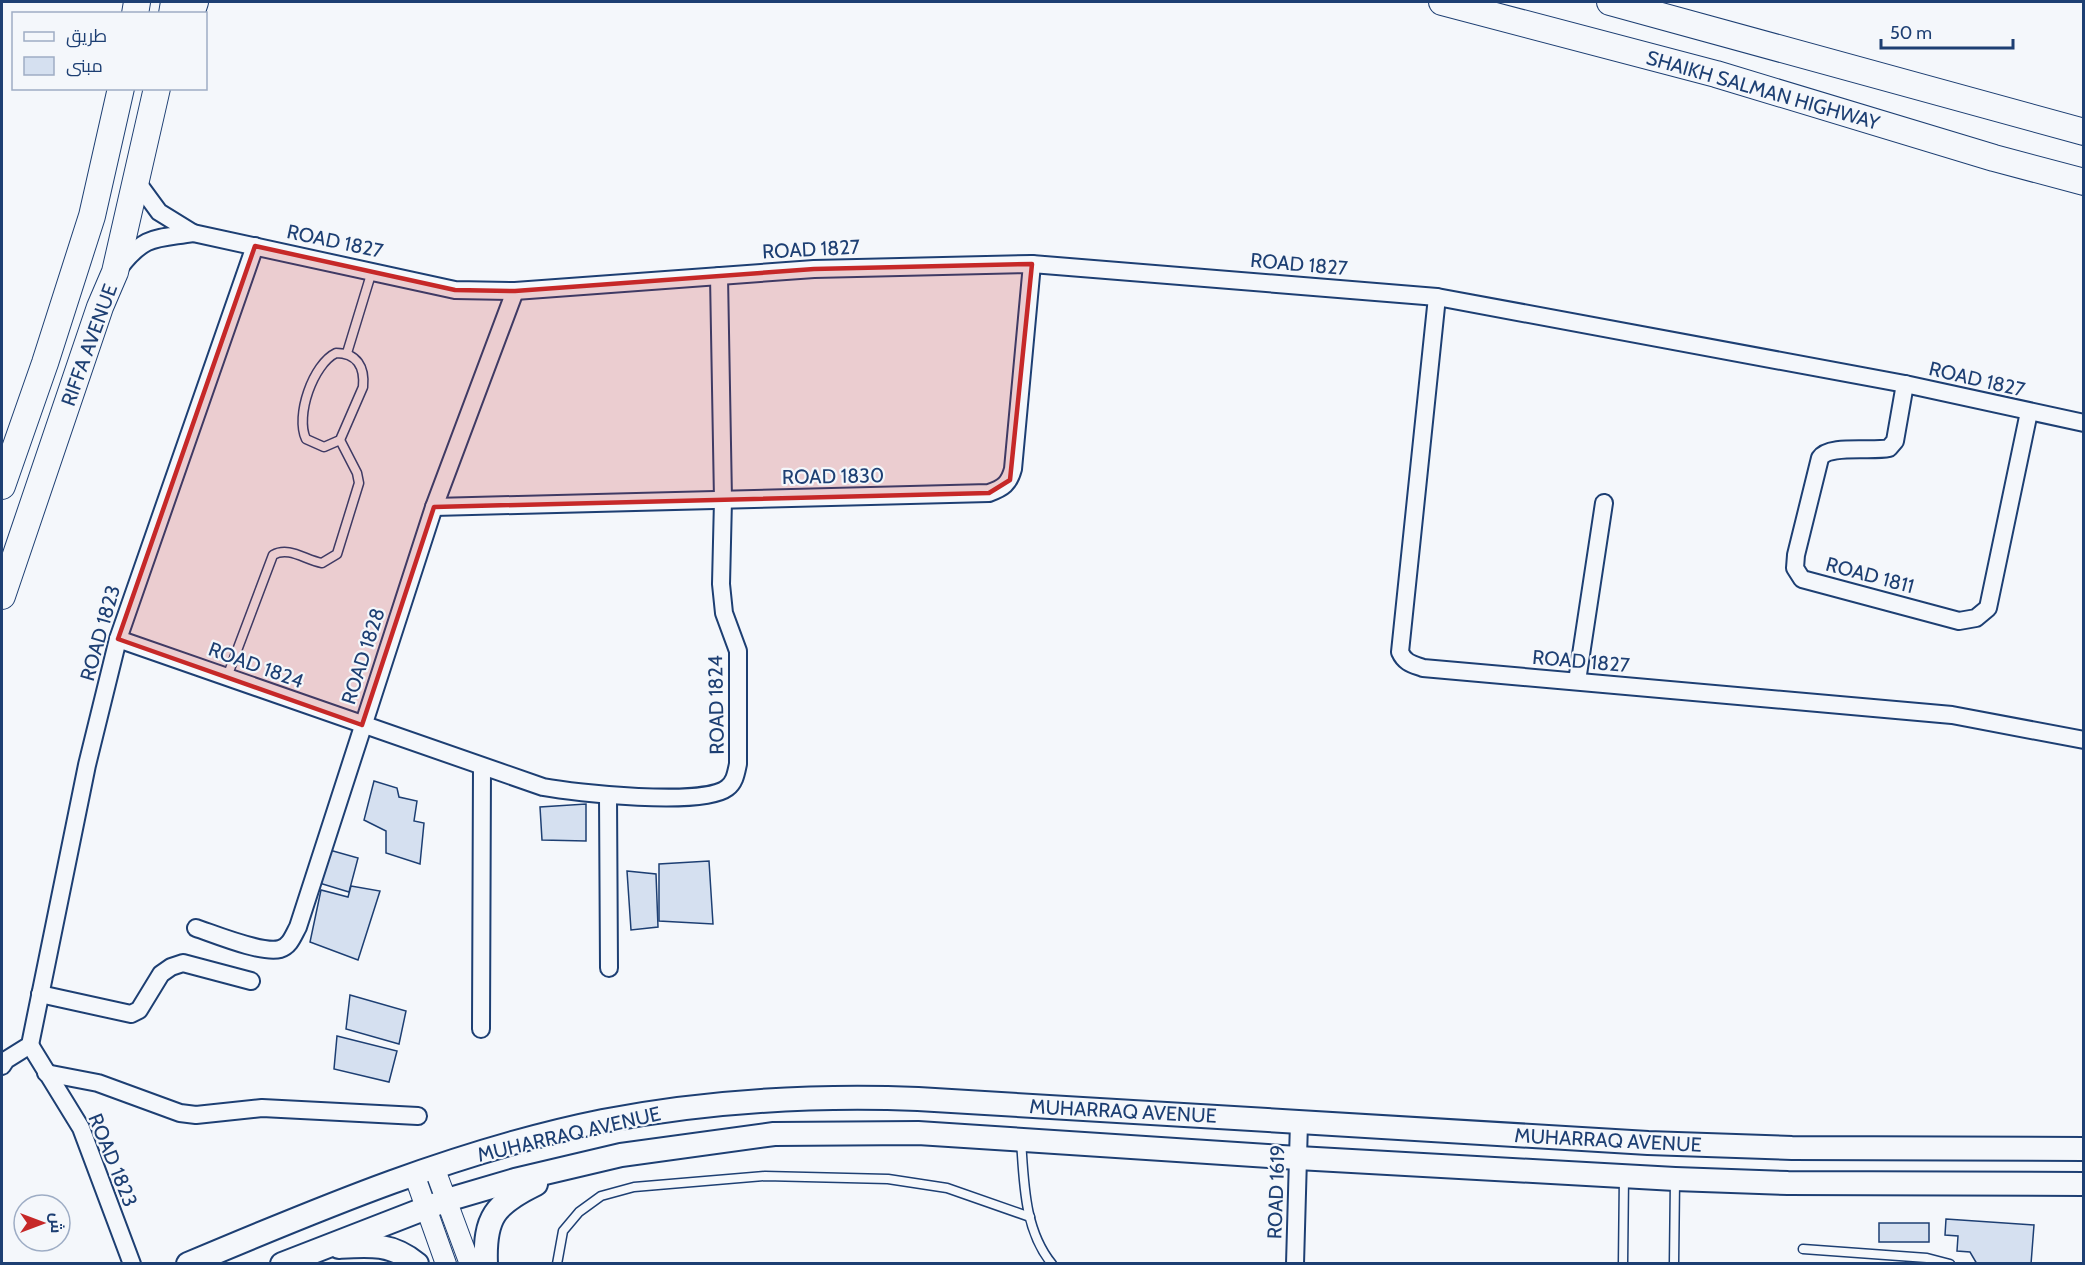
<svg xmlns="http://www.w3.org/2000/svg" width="2085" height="1265" font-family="Cabin,Cairo,sans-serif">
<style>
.building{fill:#d5e0f0;stroke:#1d3f73;stroke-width:1.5}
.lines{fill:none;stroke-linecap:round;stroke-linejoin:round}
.service-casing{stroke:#1d3f73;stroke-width:11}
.minor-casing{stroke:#1d3f73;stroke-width:20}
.tertiary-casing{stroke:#1d3f73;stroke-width:22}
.secondary-casing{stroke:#1d3f73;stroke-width:26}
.primary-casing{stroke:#1d3f73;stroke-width:28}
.service{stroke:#f4f7fb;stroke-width:8}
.minor{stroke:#f4f7fb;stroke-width:16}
.tertiary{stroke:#f4f7fb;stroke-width:20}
.secondary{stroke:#f4f7fb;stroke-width:22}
.primary{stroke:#f4f7fb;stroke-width:26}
.marked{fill:#c62828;fill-opacity:0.2;stroke:#c62828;stroke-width:4.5;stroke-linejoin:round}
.labels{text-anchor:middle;stroke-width:4.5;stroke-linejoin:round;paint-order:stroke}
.street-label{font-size:20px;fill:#1d3f73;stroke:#f4f7fb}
</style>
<rect width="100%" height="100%" fill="#f4f7fb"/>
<!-- building -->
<g class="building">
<path d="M374,781L397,788L399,797L417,801L414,821L424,823L420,864L386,853V831L364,820Z"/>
<path d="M586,804V841L542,840L540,807Z"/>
<path d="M326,849L358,858L349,892L316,882Z"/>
<path d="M709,861L713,924L659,921V864Z"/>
<path d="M627,871L656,874L658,927L631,930Z"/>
<path d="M351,886L380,891L358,960L310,942L321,890L348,897Z"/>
<path d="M350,995L406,1011L399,1044L346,1029Z"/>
<path d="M337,1036L397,1051L389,1082L334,1069Z"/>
<path d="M1946,1219L2034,1225L2031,1264H1977L1970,1252L1957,1251L1958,1236L1945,1235Z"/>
<rect x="1879" y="1223" width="50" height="19"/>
</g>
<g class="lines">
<!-- service casing -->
<g class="service-casing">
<g id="service">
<path d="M336,353C357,353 365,367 363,387L340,440L324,447L306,439C295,416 313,364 336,353Z"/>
<path d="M347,353L372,271"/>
<path d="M227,677L273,555C289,546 305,560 322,563L337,554L359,483L357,473L340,440"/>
<path d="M1021,1140C1024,1182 1024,1230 1052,1264"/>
<path d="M1803,1249L1927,1258L1950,1264"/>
<path d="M557,1264L563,1231L579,1212L601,1196L634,1187L765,1176L888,1179L947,1188L1030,1217"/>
<path d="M1623,1264L1624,1176"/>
<path d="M1674,1264L1675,1180"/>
</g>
</g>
<!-- minor casing -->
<g class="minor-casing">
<g id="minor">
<path d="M193,233L455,290L515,291L814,269L1032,264L1437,297L1905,384L2084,423"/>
<path d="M120,267C145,235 155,239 193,233L159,212L137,182"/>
<path d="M1437,297L1400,652C1405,663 1412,664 1423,668L1952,715L2084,740"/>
<path d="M1905,384L1895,441L1889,448C1871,452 1829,444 1820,458L1796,555L1795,568L1802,579L1959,621L1976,618L1988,608L2029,412"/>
<path d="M434,507L989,493C1003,488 1009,484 1013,469L1032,264"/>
<path d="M118,639L543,787C576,793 702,807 727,788C735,782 736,773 738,764V651L724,613L721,584L723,500L719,276"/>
<path d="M1577,681L1604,503"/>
<path d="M608,796L609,968"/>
<path d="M196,928C214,934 262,954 280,949C290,946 293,936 298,927L434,507L515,291"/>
<path d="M40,994L131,1014L139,1010L161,974L171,967L183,963L251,981"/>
<path d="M481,1029L482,767"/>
<path d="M30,1045L81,1128L132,1264"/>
<path d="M2,1066L6,1060L30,1045L87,765L118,639L255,246"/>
<path d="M46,1073L98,1083L180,1113L196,1115L262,1108L418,1116"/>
<path d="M1295,1264L1299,1122"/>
</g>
</g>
<!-- tertiary casing -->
<g class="tertiary-casing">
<g id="tertiary">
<path d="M434,1167L470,1264"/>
<path d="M414,1174L446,1264"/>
</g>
</g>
<!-- secondary casing -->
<g class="secondary-casing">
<g id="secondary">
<path d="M339,1247C369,1245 392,1243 417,1264"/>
<path d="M188,1264C323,1207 459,1150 603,1121C707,1101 812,1095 918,1099L1648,1143L1792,1148L2084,1149"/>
<path d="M282,1264L447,1200L515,1180L621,1155L774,1134L918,1133L1298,1158L1675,1179L1788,1183L2084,1184"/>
<path d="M486,1264C484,1217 495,1204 536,1184"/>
</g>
</g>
<!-- primary casing -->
<g class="primary-casing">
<g id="primary">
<path d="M1442,2L1716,74L1994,158L2084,182"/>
<path d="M1610,2L2084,132"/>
<path d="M135,14L137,2"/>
<path d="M172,14L174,2"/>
<path d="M191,14L195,2"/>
<path d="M2,486L45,363L92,216L121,88"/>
<path d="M2,596L100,307L115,272L157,88"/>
</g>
</g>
<!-- service -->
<use href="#service" class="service"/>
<!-- minor -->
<use href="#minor" class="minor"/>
<!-- tertiary -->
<use href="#tertiary" class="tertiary"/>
<!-- secondary -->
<use href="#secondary" class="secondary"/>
<!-- primary -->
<use href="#primary" class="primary"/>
</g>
<!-- marked area -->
<path class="marked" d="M255,246L455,290L515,291L814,269L1032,264L1010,480L989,493L434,507L362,725L118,639Z"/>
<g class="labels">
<!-- street labels -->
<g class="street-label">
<text transform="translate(1763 90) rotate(16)" y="7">SHAIKH SALMAN HIGHWAY</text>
<text transform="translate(335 241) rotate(12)" y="7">ROAD 1827</text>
<text transform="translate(811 249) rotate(-3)" y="7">ROAD 1827</text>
<text transform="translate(1299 264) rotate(5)" y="7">ROAD 1827</text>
<text transform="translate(89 345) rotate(-70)" y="7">RIFFA AVENUE</text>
<text transform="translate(1977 379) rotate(13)" y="7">ROAD 1827</text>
<text transform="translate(833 476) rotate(-1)" y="7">ROAD 1830</text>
<text transform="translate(1870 575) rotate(15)" y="7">ROAD 1811</text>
<text transform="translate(100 633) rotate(-74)" y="7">ROAD 1823</text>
<text transform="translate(363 656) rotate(-72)" y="7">ROAD 1828</text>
<text transform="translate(1581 661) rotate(5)" y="7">ROAD 1827</text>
<text transform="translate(256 665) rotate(20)" y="7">ROAD 1824</text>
<text transform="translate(716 705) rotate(-91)" y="7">ROAD 1824</text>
<text transform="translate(1123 1111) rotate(3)" y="7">MUHARRAQ AVENUE</text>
<text transform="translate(569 1134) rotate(-13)" y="7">MUHARRAQ AVENUE</text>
<text transform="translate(1608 1140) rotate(3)" y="7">MUHARRAQ AVENUE</text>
<text transform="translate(113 1160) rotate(68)" y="7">ROAD 1823</text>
<text transform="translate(1276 1192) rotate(-88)" y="7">ROAD 1619</text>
</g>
</g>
<!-- border -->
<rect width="2085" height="1265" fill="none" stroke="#1d3f73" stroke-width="6"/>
<!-- legend -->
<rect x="12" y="12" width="195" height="78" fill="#f4f7fb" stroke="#9eadc5" stroke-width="1.5"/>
<rect x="24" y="32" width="30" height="9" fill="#f4f7fb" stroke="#9eadc5" stroke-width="1.5"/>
<text x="66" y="42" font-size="18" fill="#1d3f73">طريق</text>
<rect x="24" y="57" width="30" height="18" fill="#d5e0f0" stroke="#9eadc5" stroke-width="1.5"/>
<text x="66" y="72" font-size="18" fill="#1d3f73">مبنى</text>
<!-- north arrow -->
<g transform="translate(42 1223) rotate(90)"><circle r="28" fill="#f4f7fb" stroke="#9eadc5" stroke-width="1.5"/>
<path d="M0-4.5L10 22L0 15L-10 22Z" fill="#c62828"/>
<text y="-9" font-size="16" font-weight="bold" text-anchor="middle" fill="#1d3f73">ش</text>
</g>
<!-- scale -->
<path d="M1881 39v9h132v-9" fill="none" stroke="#1d3f73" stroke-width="3"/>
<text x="1890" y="39" font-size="18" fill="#1d3f73" stroke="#f4f7fb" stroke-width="4.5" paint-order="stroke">50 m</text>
</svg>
